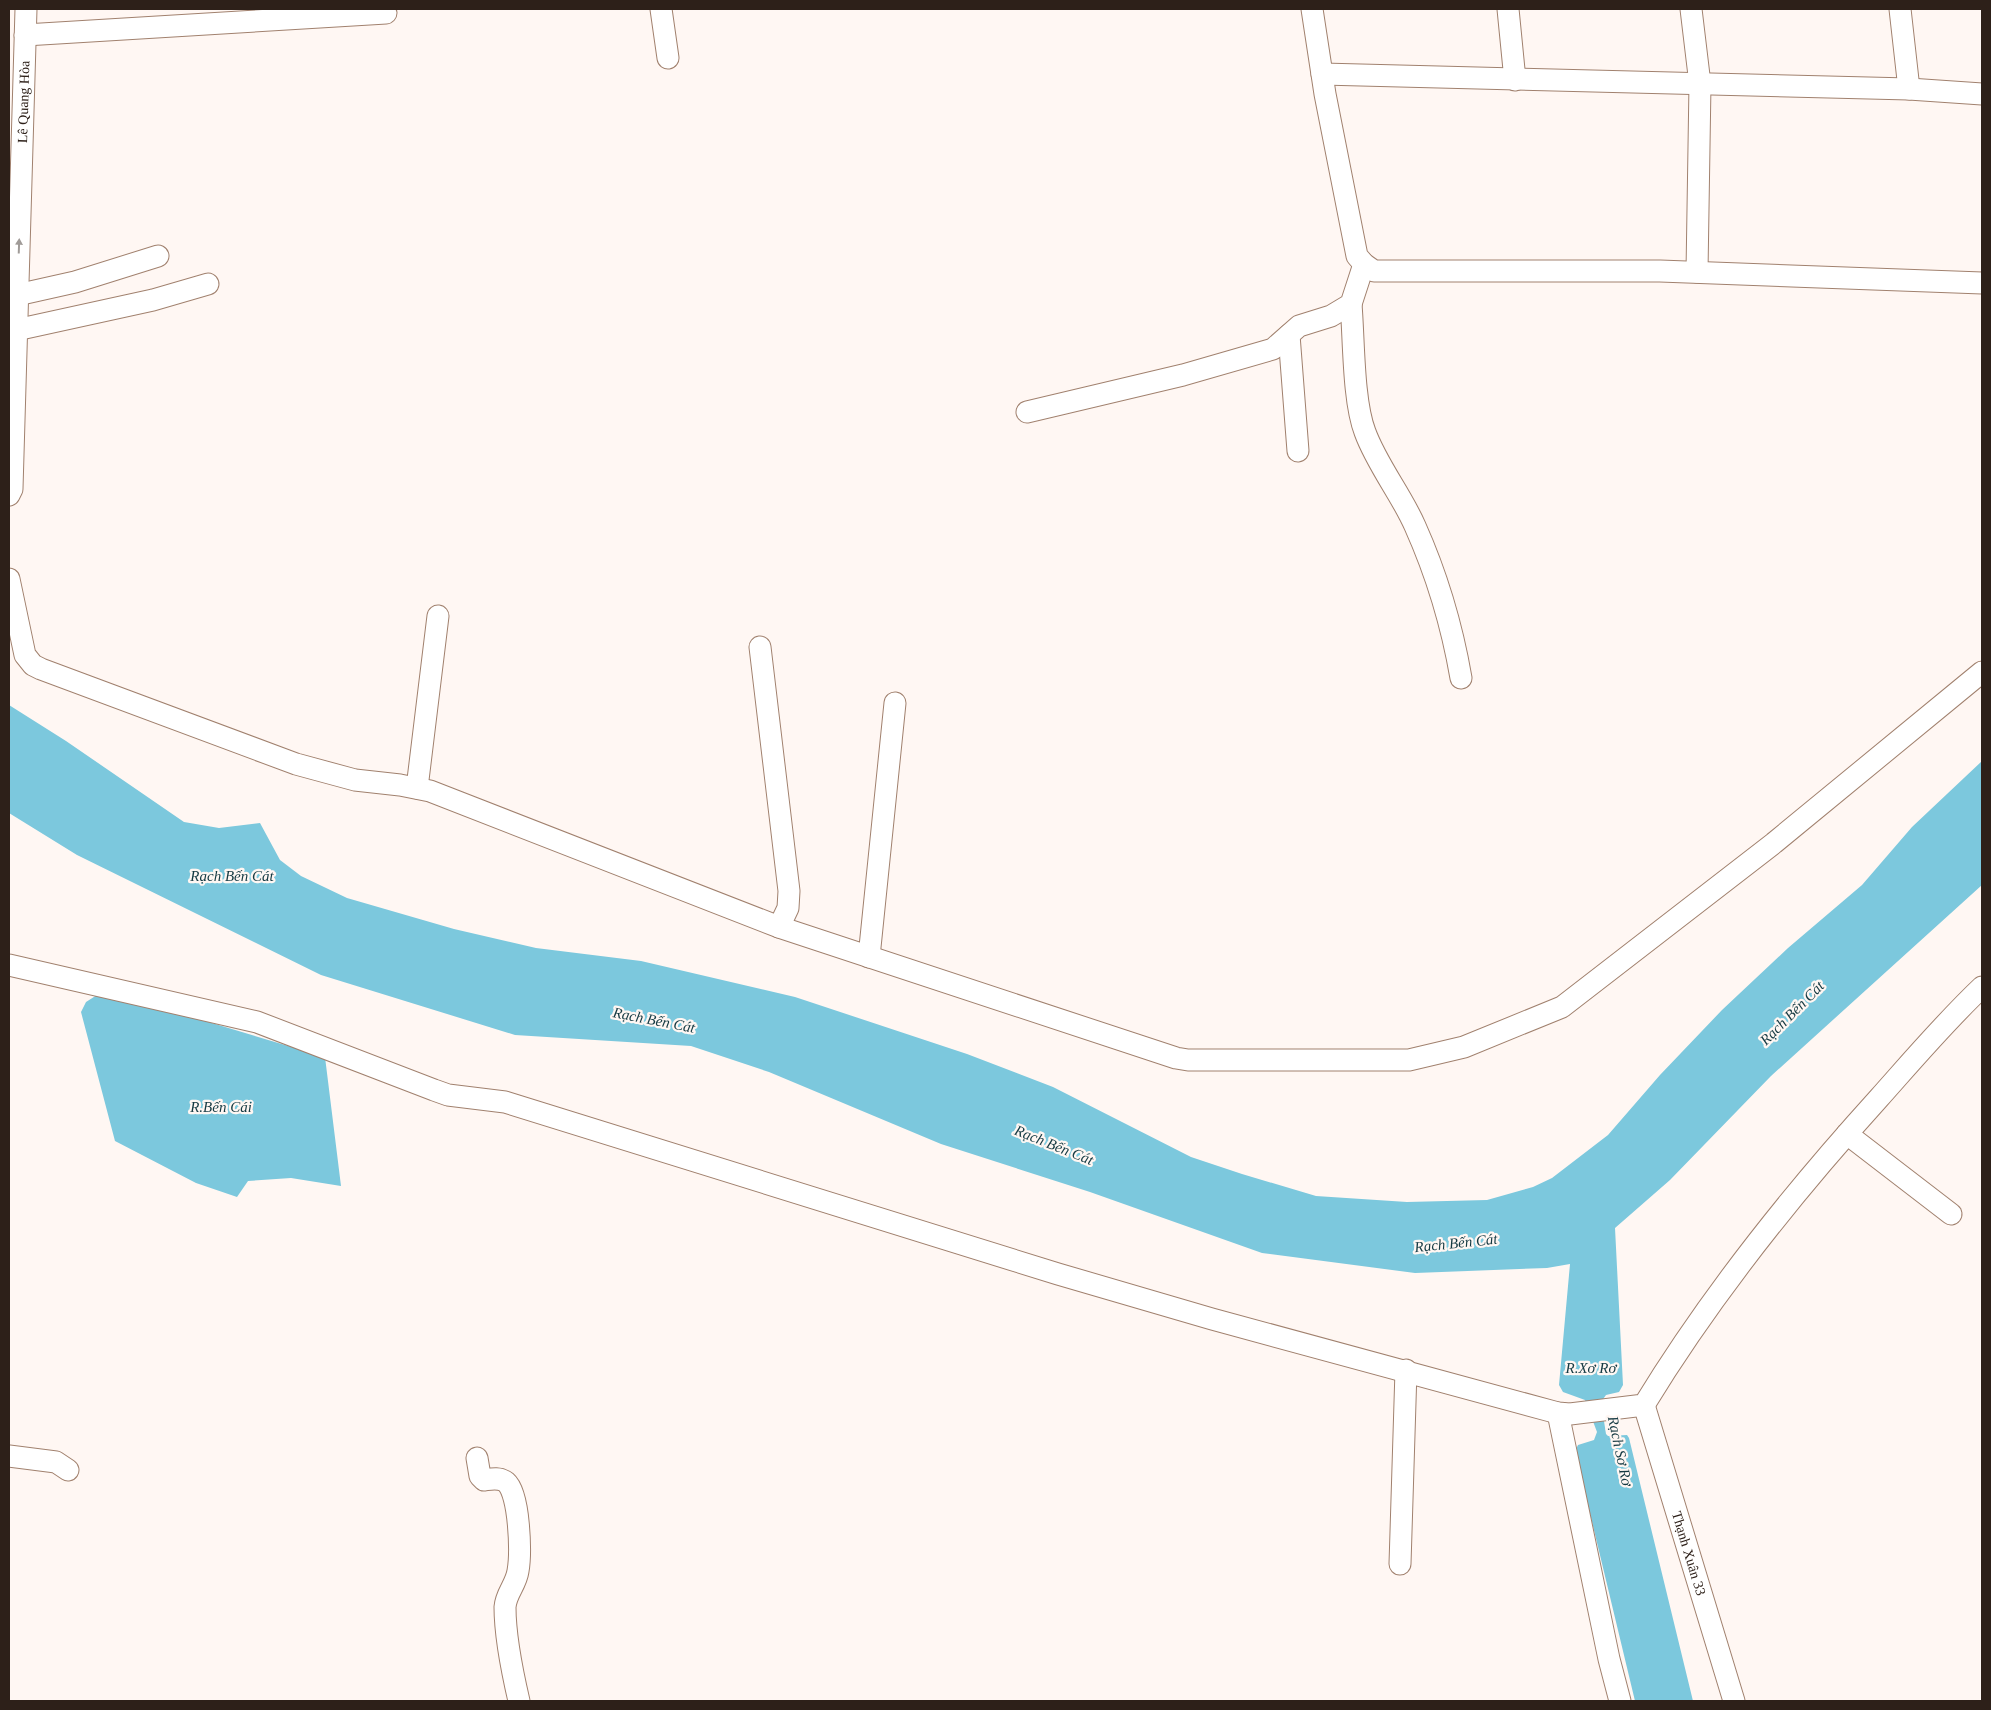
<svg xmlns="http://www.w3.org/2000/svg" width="1991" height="1710" font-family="'Times New Roman',serif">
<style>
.water{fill:#7cc8dd}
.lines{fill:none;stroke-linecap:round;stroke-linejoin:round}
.minor-casing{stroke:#a1816e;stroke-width:23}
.minor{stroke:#fff;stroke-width:21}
.oneway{fill:#a09b98}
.labels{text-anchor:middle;stroke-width:4.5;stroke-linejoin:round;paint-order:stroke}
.street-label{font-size:14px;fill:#2d2019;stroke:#fff7f3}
.water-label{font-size:15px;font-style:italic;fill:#143942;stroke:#fff7f3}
</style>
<rect width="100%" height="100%" fill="#fff7f3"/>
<!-- water -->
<g class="water">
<path d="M9,705L66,741L184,822L219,828L260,823L280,860L301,876L347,898L454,929L536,948L641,961L795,997L967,1054L1053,1087L1191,1157L1242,1174L1316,1196L1407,1202L1487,1200L1533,1187L1552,1178L1608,1135L1660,1075L1722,1010L1788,948L1862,885L1912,827L1982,761V885L1771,1076L1670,1180L1615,1228L1623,1385L1619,1392L1606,1395L1601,1402L1606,1434L1608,1436L1627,1435L1629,1438L1693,1701H1635L1575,1451L1578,1445L1594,1440L1597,1432L1585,1400L1563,1392L1559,1385L1570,1264L1547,1268L1415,1273L1262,1253L1090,1192L941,1144L769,1072L691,1046L515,1035L321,975L77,855L9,813Z"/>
<path d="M97,995L122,996L325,1057L341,1186L291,1178L248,1181L237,1197L196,1183L115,1141L81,1012L86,1002Z"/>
</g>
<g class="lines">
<!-- minor casing -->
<g class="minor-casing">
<g id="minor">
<path d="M661,9L668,58"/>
<path d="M1312,9L1325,94L1357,256L1364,264L1374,271H1660L1982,283"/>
<path d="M1508,9L1515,80"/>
<path d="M1691,9L1700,84L1697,272"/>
<path d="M1900,9L1909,89"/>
<path d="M25,35L386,13"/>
<path d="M1322,74L1909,89L1982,94"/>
<path d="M17,295L75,282L158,256"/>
<path d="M1351,304C1354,340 1353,401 1365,432C1377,465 1401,494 1415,526C1437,575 1452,626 1461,678"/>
<path d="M16,330L153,300L208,284"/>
<path d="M1289,335L1298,451"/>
<path d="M1027,412L1183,375L1273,349L1299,326L1331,316L1351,304L1364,264"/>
<path id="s1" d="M9,495L12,489L26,9"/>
<path d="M9,579L25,655L33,665L41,669L296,764L355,780L400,785L430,791L779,927L1176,1058L1188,1060H1409L1464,1047L1562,1007L1774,843L1982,672"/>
<path d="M760,647L789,891L788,908L779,927"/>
<path d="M417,788L438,616"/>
<path d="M869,957L895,703"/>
<path d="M9,965L257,1022L434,1090L448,1095L505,1102L1058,1274L1212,1319L1558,1413L1570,1414L1644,1405C1711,1295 1792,1194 1879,1098C1912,1061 1945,1022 1982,987"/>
<path d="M1847,1134L1951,1214"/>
<path id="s2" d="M1644,1405L1734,1701"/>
<path d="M1558,1413L1609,1659L1620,1701"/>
<path d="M9,1456L56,1462L68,1470"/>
<path d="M477,1458L480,1476L484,1480C491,1479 499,1477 506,1482C520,1494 521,1554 518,1571C516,1585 506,1593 505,1607C505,1638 512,1671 519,1701"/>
<path d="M1400,1564L1406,1370"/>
</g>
</g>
<!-- minor -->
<use href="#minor" class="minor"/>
</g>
<!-- one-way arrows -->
<defs><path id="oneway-solid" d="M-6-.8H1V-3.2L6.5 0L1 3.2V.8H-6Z" transform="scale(1.25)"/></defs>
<use class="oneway" href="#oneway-solid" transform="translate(19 246) rotate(-88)"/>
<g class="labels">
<!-- street labels -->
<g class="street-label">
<text dy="5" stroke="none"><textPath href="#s1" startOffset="394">Lê Quang Hòa</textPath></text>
<text dy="5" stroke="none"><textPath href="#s2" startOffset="155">Thạnh Xuân 33</textPath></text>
</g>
<!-- water labels -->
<g class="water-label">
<text x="232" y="881">Rạch Bến Cát</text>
<text transform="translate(1792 1013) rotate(-45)" y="5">Rạch Bến Cát</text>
<text transform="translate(654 1020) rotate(11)" y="5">Rạch Bến Cát</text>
<text x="221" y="1112">R.Bến Cái</text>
<text transform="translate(1054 1145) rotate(22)" y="5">Rạch Bến Cát</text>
<text transform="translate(1456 1243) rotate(-6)" y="5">Rạch Bến Cát</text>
<text x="1591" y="1373">R.Xơ Rơ</text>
<text transform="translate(1620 1451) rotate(78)" y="5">Rạch Sơ Rơ</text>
</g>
</g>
<!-- border -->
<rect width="1991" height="1710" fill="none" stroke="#2d2019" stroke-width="20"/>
</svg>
